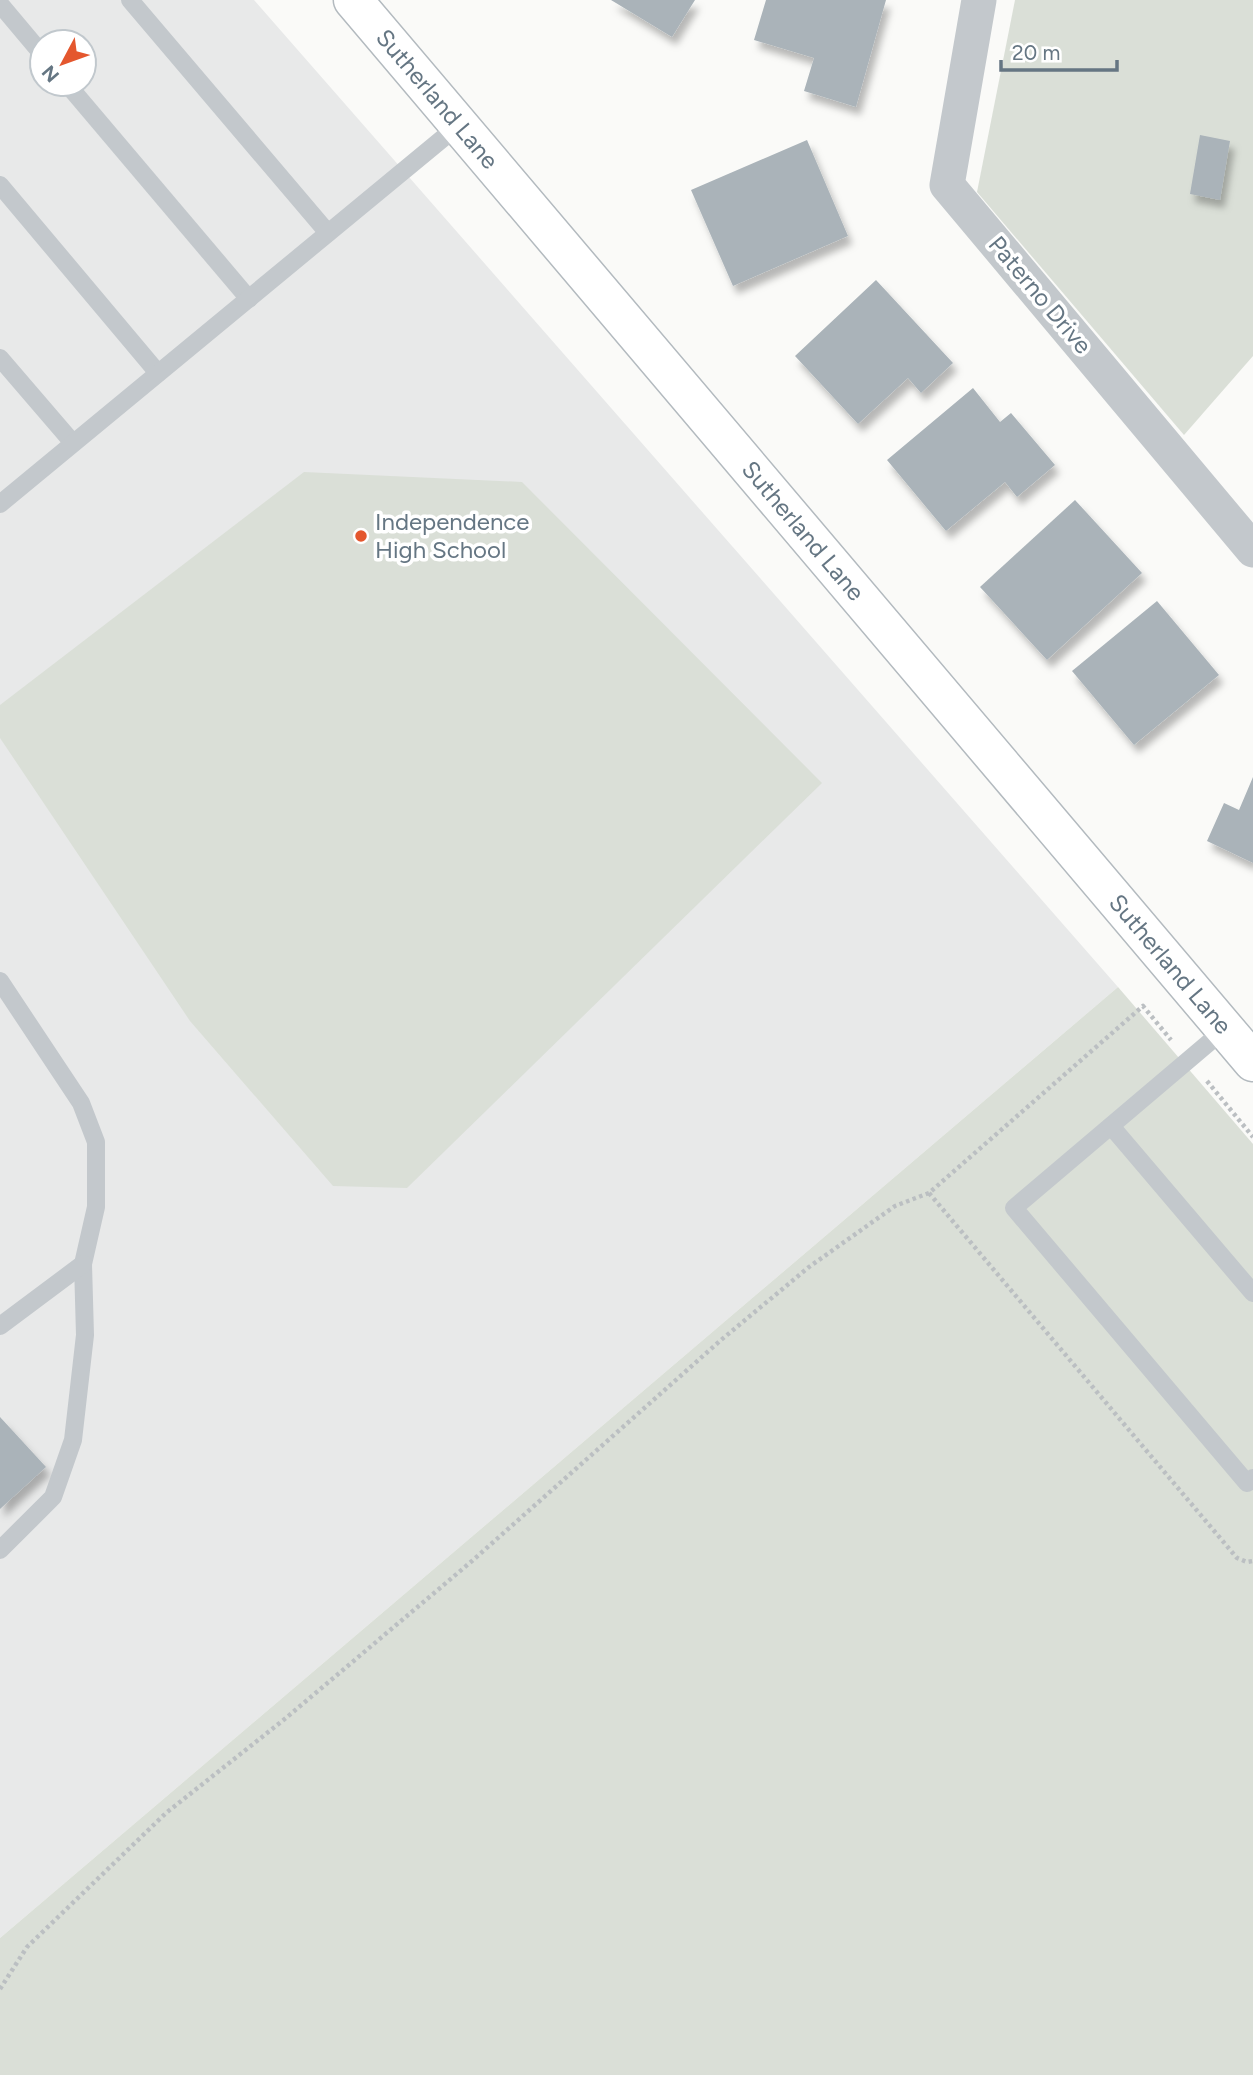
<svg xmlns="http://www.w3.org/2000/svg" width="1253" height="2075" font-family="Figtree,sans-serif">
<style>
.built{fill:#e8e9e9;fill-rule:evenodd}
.green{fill:#dadfd7}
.building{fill:#aab3b9;filter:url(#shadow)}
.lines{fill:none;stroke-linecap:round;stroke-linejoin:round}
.secondary-casing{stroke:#b3babf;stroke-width:41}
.path{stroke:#bbbfc2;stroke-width:4.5;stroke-dasharray:3.5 3.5;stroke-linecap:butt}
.lane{stroke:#c3c8cc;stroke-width:18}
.street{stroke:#c3c8cc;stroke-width:35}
.secondary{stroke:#fff;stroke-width:38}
.poi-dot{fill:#e4572e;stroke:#fff;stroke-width:2.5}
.labels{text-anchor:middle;stroke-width:7;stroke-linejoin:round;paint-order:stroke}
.street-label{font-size:24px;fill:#657683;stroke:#fff}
.poi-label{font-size:24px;fill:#657683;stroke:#fff;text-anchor:start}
</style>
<defs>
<filter id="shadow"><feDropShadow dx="4.5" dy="8" stdDeviation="3.5" flood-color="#0004"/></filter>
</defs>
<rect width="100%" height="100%" fill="#fafaf8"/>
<!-- built -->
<path class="built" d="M0,0H254L1118,987L0,1938ZM42,42H84V84H42Z"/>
<!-- green -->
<g class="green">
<path d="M1015,0H1253V356L1184,435L977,192Z"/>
<path d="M304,472L522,482L822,783L407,1188L333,1186L190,1021L0,738V705Z"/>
<path d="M1118,987L1253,1144V2075H0V1938Z"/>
</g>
<!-- building -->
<g class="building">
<path d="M611,0H695L672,37Z"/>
<path d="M766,0H886L856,107L804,91L814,58L754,40Z"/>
<path d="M1200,135L1230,141L1220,200L1190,194Z"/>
<path d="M807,140L848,236L733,286L691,190Z"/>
<path d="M876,280L953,363L921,393L908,378L858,424L795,356Z"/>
<path d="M973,388L1000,422L1011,413L1055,465L1017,497L1005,482L946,531L887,460Z"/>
<path d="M1075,500L1142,573L1047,660L980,587Z"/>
<path d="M1157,601L1219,675L1134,745L1072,671Z"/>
<path d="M1253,777V863L1207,841L1224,803L1239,810Z"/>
<path d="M0,1417L46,1467L0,1509Z"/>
</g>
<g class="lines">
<!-- secondary casing -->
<g class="secondary-casing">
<g id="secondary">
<path id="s1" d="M353,0L1253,1062"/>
</g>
</g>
<!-- path -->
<g class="path">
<path d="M1207,1081L1253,1137"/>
<path d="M929,1193L1237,1558L1247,1562L1253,1561"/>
<path d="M0,1989L27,1947L166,1813L286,1718L472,1561L721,1340L809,1267L895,1206L929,1193L1143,1006L1171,1040"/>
</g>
<!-- lane -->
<g class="lane">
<path d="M130,0L328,233"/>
<path d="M0,4L42,54"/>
<path d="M67,84L249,299"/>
<path d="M0,185L158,373"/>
<path d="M0,358L73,443"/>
<path d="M0,504L459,125"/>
<path d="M0,981L81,1103L96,1142V1207L83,1264L85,1335L73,1440L53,1497L0,1550"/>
<path d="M1225,1029L1014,1208L1247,1483L1253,1478"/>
<path d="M1111,1126L1253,1293"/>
<path d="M0,1326L83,1264"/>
</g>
<!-- street -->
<path class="street" d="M979,0L947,185L1253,550"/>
<!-- secondary -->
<use href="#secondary" class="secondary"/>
</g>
<!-- markers -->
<circle class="poi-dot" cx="361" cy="536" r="7"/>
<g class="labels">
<!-- street labels -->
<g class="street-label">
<text dy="8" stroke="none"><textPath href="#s1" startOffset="130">Sutherland Lane</textPath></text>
<text transform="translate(1040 295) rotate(50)" y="8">Paterno Drive</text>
<text dy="8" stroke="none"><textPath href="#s1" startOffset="696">Sutherland Lane</textPath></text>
<text dy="8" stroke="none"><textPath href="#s1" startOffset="1264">Sutherland Lane</textPath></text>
</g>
<!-- poi labels -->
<g class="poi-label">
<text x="375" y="530">Independence<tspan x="375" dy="28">High School</tspan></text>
</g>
</g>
<!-- north arrow -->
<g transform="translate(63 63) rotate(229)"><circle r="33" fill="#ffffff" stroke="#c1c8cd" stroke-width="2"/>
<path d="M0-5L12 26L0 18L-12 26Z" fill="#e4572e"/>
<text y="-10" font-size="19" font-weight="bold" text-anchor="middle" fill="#657683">N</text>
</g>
<!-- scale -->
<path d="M1001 60v10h116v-10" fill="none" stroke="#657683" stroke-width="3.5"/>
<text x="1012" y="60" font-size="21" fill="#657683" stroke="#ffffff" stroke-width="5" paint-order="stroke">20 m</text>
</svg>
